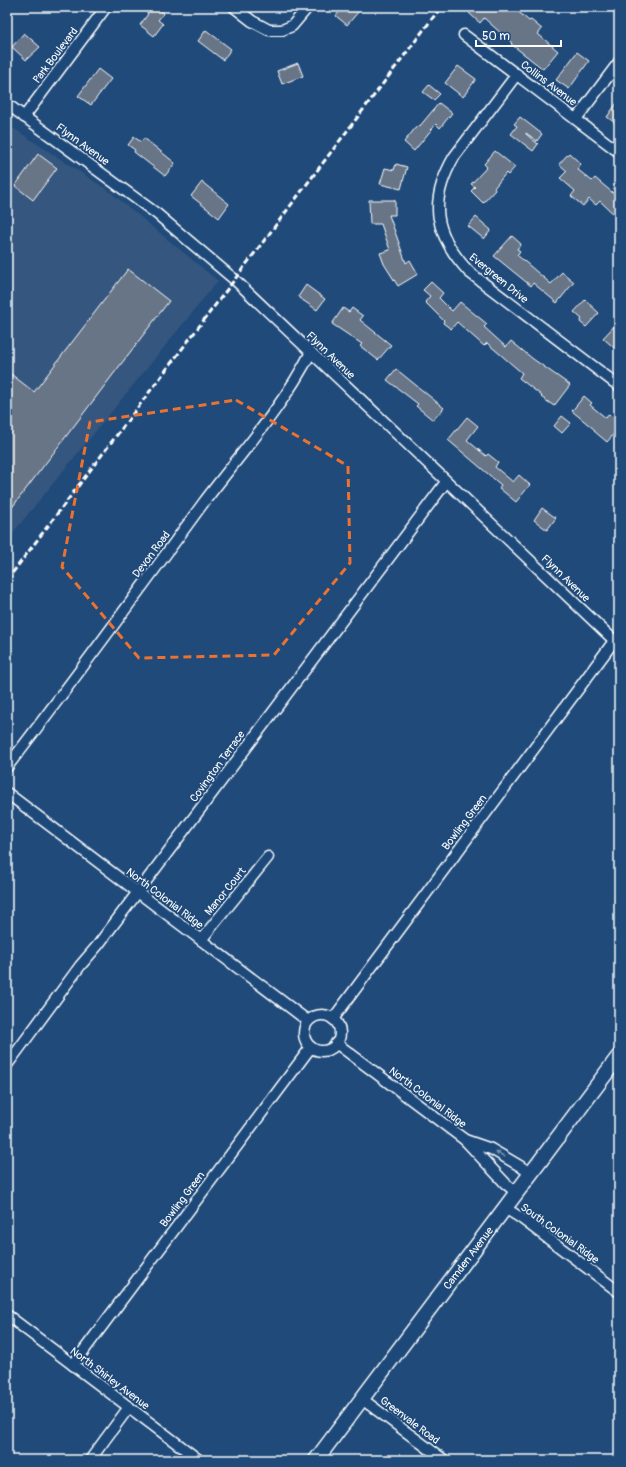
<svg xmlns="http://www.w3.org/2000/svg" width="626" height="1467" font-family="Pangolin,sans-serif">
<style>
.built{fill:#35577e}
.building{fill:#687587;stroke:#fff}
.lines{fill:none;stroke-linecap:round;stroke-linejoin:round}
.minor-casing{stroke:#fff;stroke-width:13}
.secondary-casing{stroke:#fff;stroke-width:17}
.minor{stroke:#1f4a7a;stroke-width:10}
.secondary{stroke:#1f4a7a;stroke-width:14}
.rail{stroke:#fff;stroke-width:3;stroke-dasharray:6 3;stroke-linecap:butt}
.oneway{fill:#7992af}
.marked{fill:none;stroke:#eb7230;stroke-width:3;stroke-dasharray:8 5;stroke-linejoin:round}
.labels{text-anchor:middle;stroke-width:4;stroke-linejoin:round;paint-order:stroke}
.street-label{font-size:11px;fill:#fff;stroke:#1f4a7a}
</style>
<rect width="100%" height="100%" fill="#1f4a7a"/>
<filter id="ink" filterUnits="userSpaceOnUse"><feTurbulence type="fractalNoise" baseFrequency=".025" numOctaves="2"/><feDisplacementMap in="SourceGraphic" scale="8" xChannelSelector="R" yChannelSelector="G"/><feConvolveMatrix kernelMatrix="1 2 1 2 8 2 1 2 1" color-interpolation-filters="sRGB"/></filter>
<g filter="url(#ink)">
<!-- built -->
<path class="built" d="M7,124L109,191L218,281L7,540Z"/>
<!-- building -->
<g class="building">
<path d="M140,7H156L164,13L158,20L163,24L154,36L140,25L148,14Z"/>
<path d="M343,7H354L359,11L347,25L336,16Z"/>
<path d="M474,7H513L529,21L531,20L542,29L538,34L558,51L543,69L511,44L512,43L484,18L480,23L469,13Z"/>
<path d="M206,30L231,49L223,60L198,41Z"/>
<path d="M24,33L40,47L26,60L12,47Z"/>
<path d="M577,52L589,61L569,89L556,80Z"/>
<path d="M298,63L303,76L282,84L277,71Z"/>
<path d="M458,66L476,79L463,97L445,83Z"/>
<path d="M98,69L111,79L91,105L78,96Z"/>
<path d="M429,85L440,94L434,100L423,92Z"/>
<path d="M619,100V126L607,117Z"/>
<path d="M439,103L452,113L440,128L436,124L414,151L404,142L417,126L419,127Z"/>
<path d="M520,117L542,134L537,141L526,133V134L538,144L533,151L511,134L517,126L514,124Z"/>
<path d="M134,137L141,142L144,138L175,163L165,176L134,152L135,150L128,145Z"/>
<path d="M495,151L515,167L508,175L506,173L494,188L495,190L483,203L471,191L475,187L471,184L487,167L484,164Z"/>
<path d="M569,153L581,164L577,169L592,181L595,178L619,198V219L600,201L596,205L589,199L583,206L571,196L575,191L560,178L567,171L559,164Z"/>
<path d="M38,154L57,168L33,200L15,186Z"/>
<path d="M396,164L407,167L401,189L380,184L385,168L394,170Z"/>
<path d="M202,182L229,204L219,218L191,196Z"/>
<path d="M369,200H395V215H389L406,263L410,260L418,274L398,286L384,264L380,253L390,250L381,224H370Z"/>
<path d="M476,217L491,230L484,239L468,226Z"/>
<path d="M512,236L521,244L517,249L520,251L517,255L551,284L562,272L574,282L557,303L533,283L531,286L494,256Z"/>
<path d="M128,269L169,301L7,514V371L34,392Z"/>
<path d="M431,282L443,293L439,298L452,311L460,302L487,324L484,327L506,347L511,341L533,359L570,385L554,406L541,397L542,396L519,378L522,373L487,343L484,346L457,322L451,329L443,323L444,321L425,302L430,296L423,290Z"/>
<path d="M306,285L325,299L317,310L298,297Z"/>
<path d="M585,300L599,313L586,327L580,322L582,319L574,312Z"/>
<path d="M343,308L349,312L352,308L363,316L360,320L391,345L378,360L360,346L362,344L332,324Z"/>
<path d="M619,321V352L603,338Z"/>
<path d="M396,369L444,408L433,420L416,406L418,404L387,380Z"/>
<path d="M584,396L592,403L590,405L606,418L609,414L619,423V428L607,442L594,431L595,430L572,411Z"/>
<path d="M562,416L571,423L562,433L554,426Z"/>
<path d="M467,417L478,426L467,440L486,456L488,454L498,462L495,467L513,482L519,475L530,485L516,502L499,488L501,485L448,440Z"/>
<path d="M542,508L556,518L547,530L534,520Z"/>
</g>
<g class="lines">
<!-- minor casing -->
<g class="minor-casing">
<g id="minor">
<path d="M234,7L252,21L269,30H282L292,26L308,7"/>
<path d="M464,35L619,152"/>
<path d="M517,74L454,157C428,202 434,234 469,272L619,386"/>
<path d="M7,104L157,214L235,280L619,645"/>
<path d="M24,117L106,7"/>
<path d="M576,119L619,62"/>
<path d="M7,767C74,680 139,591 204,502C241,453 283,407 311,352"/>
<path d="M7,793L308,1021"/>
<path d="M201,940L268,857"/>
<circle cx="322" cy="1033" r="18"/>
<path d="M333,1019L614,641"/>
<path d="M336,1043L465,1140L491,1149L520,1166L531,1174"/>
<path d="M7,1065L80,966L98,945L446,482"/>
<path d="M465,1140L506,1184L517,1193"/>
<path d="M505,1208L521,1218L619,1292"/>
<path d="M7,1315L199,1460"/>
<path d="M73,1365L311,1047"/>
<path d="M362,1399L444,1460"/>
<path d="M90,1460L129,1407"/>
</g>
</g>
<!-- secondary casing -->
<g class="secondary-casing">
<path id="secondary" d="M316,1460L619,1056"/>
</g>
<!-- minor -->
<use href="#minor" class="minor"/>
<!-- secondary -->
<use href="#secondary" class="secondary"/>
<!-- rail -->
<path class="rail" d="M7,580L441,7"/>
</g>
<!-- one-way arrows -->
<defs><path id="oneway-solid" d="M-6-.8H1V-3.2L6.5 0L1 3.2V.8H-6Z"/></defs>
<use class="oneway" href="#oneway-solid" transform="translate(500 1154) rotate(-150)"/>
</g>
<!-- marked area -->
<path class="marked" d="M236,400L348,466L350,563L274,655L139,658L62,567L90,422Z"/>
<g class="labels">
<!-- street labels -->
<g class="street-label">
<text transform="translate(55 55) rotate(-53)" y="4">Park Boulevard</text>
<text transform="translate(549 83) rotate(37)" y="4">Collins Avenue</text>
<text transform="translate(83 144) rotate(36)" y="4">Flynn Avenue</text>
<text transform="translate(499 278) rotate(39)" y="4">Evergreen Drive</text>
<text transform="translate(331 355) rotate(44)" y="4">Flynn Avenue</text>
<text transform="translate(151 554) rotate(-53)" y="4">Devon Road</text>
<text transform="translate(566 578) rotate(44)" y="4">Flynn Avenue</text>
<text transform="translate(217 766) rotate(-54)" y="4">Covington Terrace</text>
<text transform="translate(464 822) rotate(-53)" y="4">Bowling Green</text>
<text transform="translate(225 891) rotate(-51)" y="4">Manor Court</text>
<text transform="translate(165 898) rotate(37)" y="4">North Colonial Ridge</text>
<text transform="translate(428 1097) rotate(37)" y="4">North Colonial Ridge</text>
<text transform="translate(182 1199) rotate(-53)" y="4">Bowling Green</text>
<text transform="translate(560 1233) rotate(36)" y="4">South Colonial Ridge</text>
<text transform="translate(468 1258) rotate(-53)" y="4">Camden Avenue</text>
<text transform="translate(110 1378) rotate(37)" y="4">North Shirley Avenue</text>
<text transform="translate(410 1420) rotate(37)" y="4">Greenvale Road</text>
</g>
</g>
<!-- margin -->
<rect width="626" height="1467" fill="none" stroke="#1f4a7a" stroke-width="24"/>
<rect x="12" y="12" width="602" height="1443" fill="none" stroke="#fff" stroke-width="1.5" filter="url(#ink)"/>
<!-- scale -->
<path d="M476 40v6h85v-6" fill="none" stroke="#ffffff" stroke-width="2"/>
<text x="482" y="40" font-size="12" fill="#ffffff" stroke="#1f4a7a" stroke-width="3" paint-order="stroke">50 m</text>
</svg>
